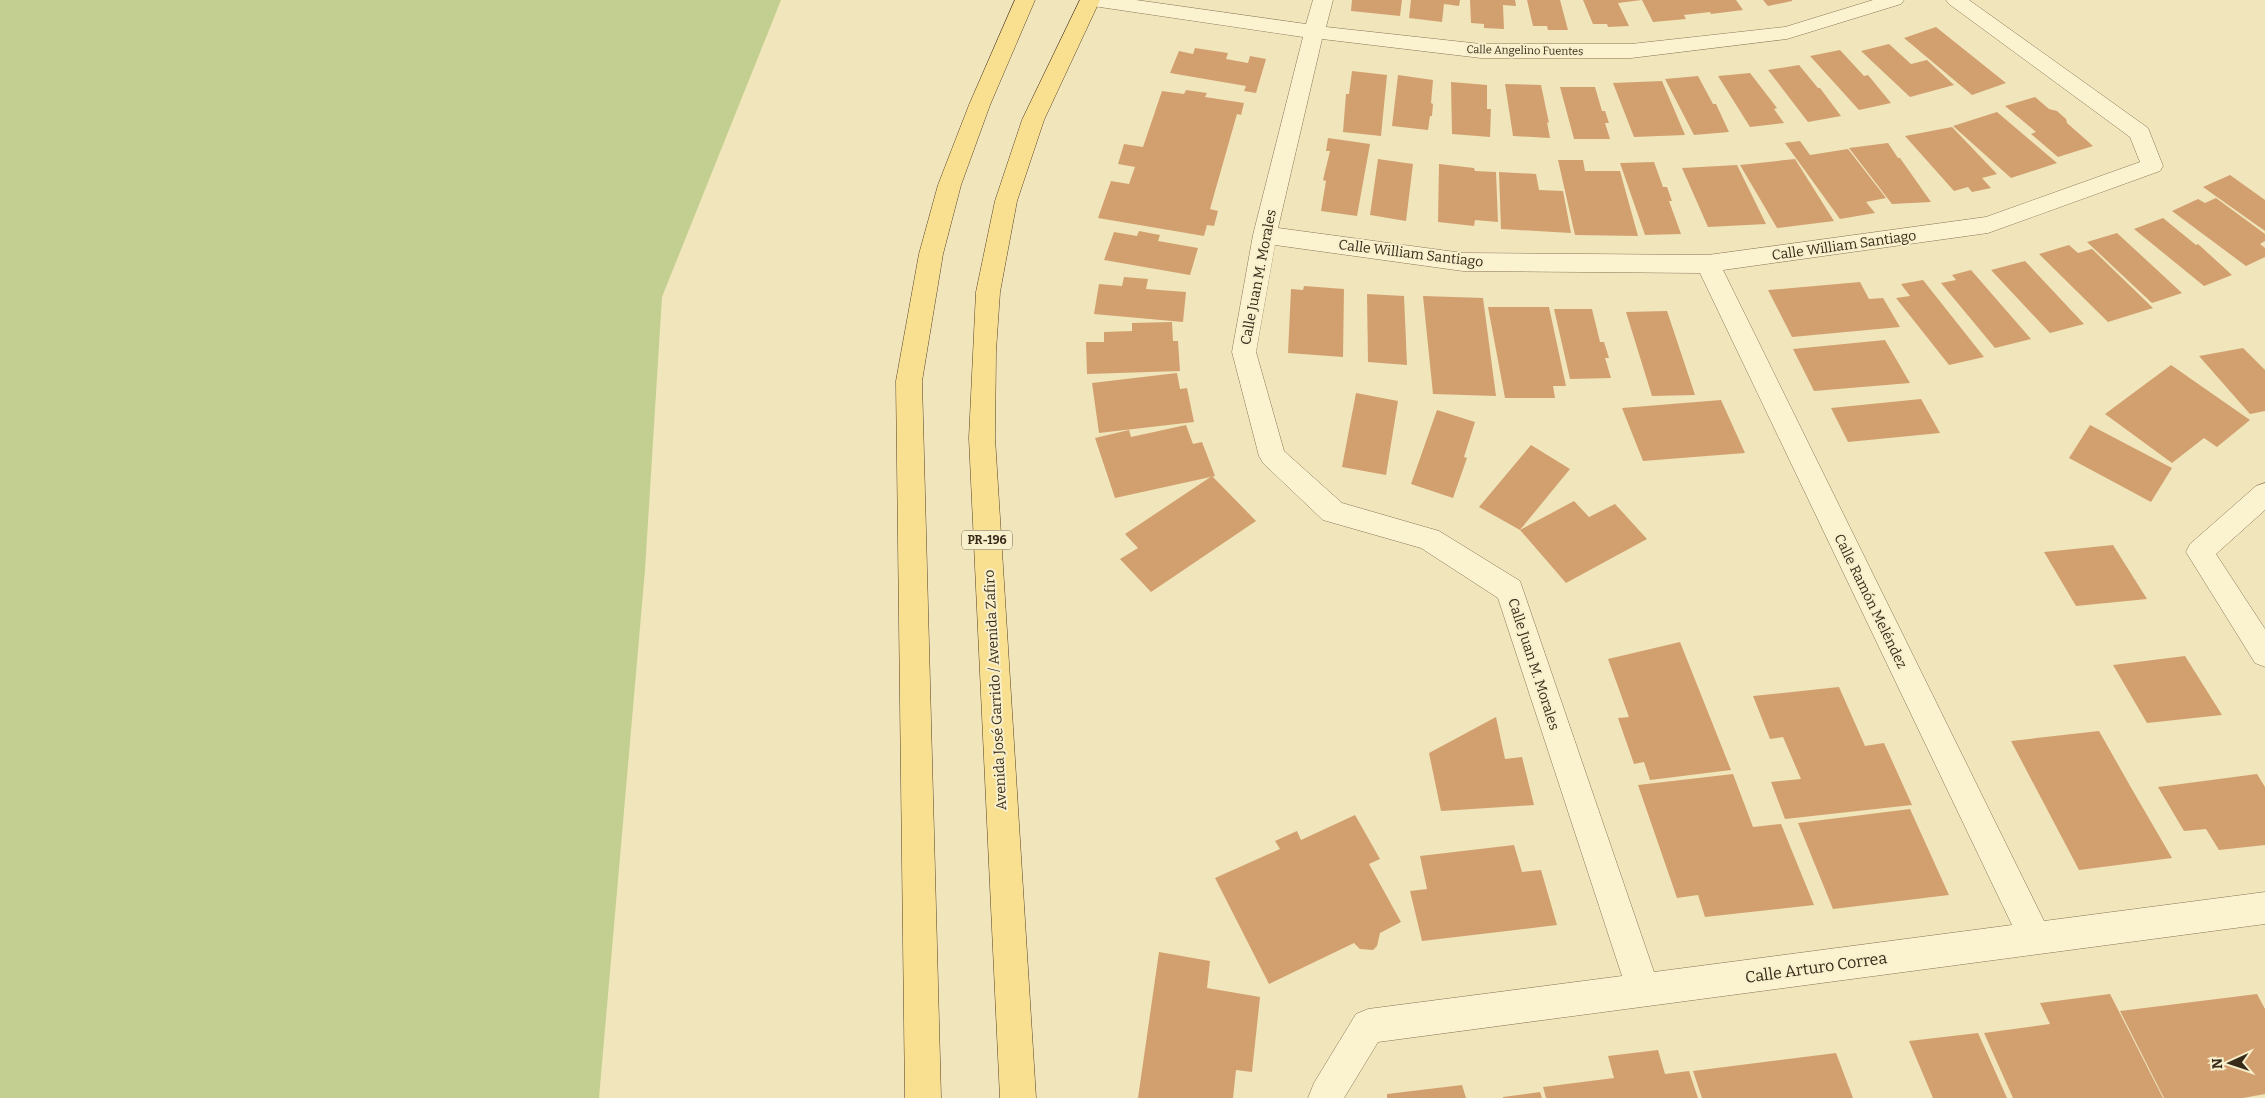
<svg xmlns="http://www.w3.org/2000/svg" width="2265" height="1098" font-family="Bitter,serif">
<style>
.green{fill:#c3cf90}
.building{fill:#d2a06f}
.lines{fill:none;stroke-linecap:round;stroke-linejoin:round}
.street-casing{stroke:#8a7554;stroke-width:1}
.primary-casing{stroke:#574229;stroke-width:1}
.street{fill:#fbf2d0;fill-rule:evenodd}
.primary{fill:#f8e090;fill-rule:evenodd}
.labels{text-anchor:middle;stroke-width:4;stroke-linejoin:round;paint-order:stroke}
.far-street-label{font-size:11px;fill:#382b1a;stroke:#f8efcc}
.shield{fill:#f8efcc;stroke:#72664f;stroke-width:1}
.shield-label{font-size:12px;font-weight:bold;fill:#382b1a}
.street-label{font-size:14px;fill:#382b1a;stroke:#f8efcc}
.near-street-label{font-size:16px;fill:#382b1a;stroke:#f8efcc}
</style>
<rect width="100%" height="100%" fill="#f1e5bc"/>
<!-- green -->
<path class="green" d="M0,0H781L662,297L645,570L599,1098H0Z"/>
<!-- building -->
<g class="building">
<path d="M1352,0H1402L1400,16L1351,11Z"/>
<path d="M1411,0H1460L1459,6L1444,4L1442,22L1409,18Z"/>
<path d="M1470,0H1515L1516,6L1503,5L1504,29L1484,28V24L1471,23Z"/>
<path d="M1527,0H1560L1568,30H1548L1547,26H1533Z"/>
<path d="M1583,0H1736L1743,10L1711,14L1710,12L1684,15L1686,19L1653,22L1642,0L1618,3L1629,26L1608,27L1607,24H1593Z"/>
<path d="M1763,0H1792V1L1768,6Z"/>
<path d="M1936,27L2006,83L1972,95L1904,38Z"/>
<path d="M1889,44L1911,64L1927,60L1954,85L1910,97L1861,51Z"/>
<path d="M1195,48L1228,53L1226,59L1248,63L1250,56L1266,59L1256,93L1244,91L1246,86L1170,73L1179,51L1193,54Z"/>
<path d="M1840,50L1864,76L1868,75L1891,103L1859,110L1810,56Z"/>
<path d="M1799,65L1818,88H1820L1841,116L1808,122L1768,70Z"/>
<path d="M1352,71L1387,75L1381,136L1343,132L1346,94H1349Z"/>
<path d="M1750,73L1777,108L1774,109L1784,123L1750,127L1718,76Z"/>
<path d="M1398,75L1433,80L1431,103L1433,104L1432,116H1430L1428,130L1392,126Z"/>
<path d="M1698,76L1713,104H1716L1729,132L1694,135L1665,79Z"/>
<path d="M1662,81L1685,135L1634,137L1613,83Z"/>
<path d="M1451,82L1487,85V109H1491L1490,137L1452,134Z"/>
<path d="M1505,84L1541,85L1549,123L1547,122L1550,138L1513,136Z"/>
<path d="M1560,87H1595L1602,111H1605L1609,123H1605L1610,139H1574Z"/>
<path d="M1186,90L1207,93L1205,97L1244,103L1241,115L1237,114L1210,209L1218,211L1214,226L1207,225L1204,236L1098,218L1111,181L1129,184L1135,167L1118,164L1124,144L1143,147L1162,91L1184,94Z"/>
<path d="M2035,97L2049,109L2057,111L2066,119L2067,123L2093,146L2058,157L2031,134L2036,132L2005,106Z"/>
<path d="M1997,112L2057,163L2011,178L1953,126Z"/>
<path d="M1952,127L1997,174L1982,178L1991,188L1972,192L1968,187L1954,191L1905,136Z"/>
<path d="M1328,138L1370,144L1357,216L1321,211L1326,181L1323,180L1330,151H1326Z"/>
<path d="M1800,141L1810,155L1848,149L1886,198L1866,202L1875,213L1840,219L1785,143Z"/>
<path d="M1888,143L1898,158H1900L1931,202L1892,204L1849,148Z"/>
<path d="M1378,159L1413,164L1406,221L1370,215Z"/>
<path d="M1795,159L1834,221L1777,228L1740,165Z"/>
<path d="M1558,160H1583L1585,171H1620L1638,236L1575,235Z"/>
<path d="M1654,162L1663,187H1667L1672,201H1669L1681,234L1645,235L1620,163Z"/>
<path d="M1439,164L1474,168L1475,171L1496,172L1498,222L1475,220L1474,226L1438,222Z"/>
<path d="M1737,165L1766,224L1708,227L1682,168Z"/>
<path d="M1499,172L1536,174L1539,190L1563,191L1571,233L1501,229Z"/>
<path d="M2230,175L2265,200V231L2203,187Z"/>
<path d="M2216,198L2265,234V241L2260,244L2265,248V257L2246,266L2172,211L2198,199L2205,203Z"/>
<path d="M2163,218L2196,245L2198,244L2232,275L2204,286L2134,229Z"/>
<path d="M1139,231L1160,235L1158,241L1198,248L1190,275L1104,260L1114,232L1137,236Z"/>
<path d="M2117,233L2182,293L2152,303L2087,242Z"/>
<path d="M2069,245L2078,253L2092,249L2153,308L2108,322L2039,254Z"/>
<path d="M2025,261L2084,324L2050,333L1991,270Z"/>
<path d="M1971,270L2031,339L1995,348L1941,283L1956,280L1952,275Z"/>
<path d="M1124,277L1148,279L1146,289L1186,292L1183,322L1094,314L1099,284L1122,286Z"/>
<path d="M1923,280L1984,357L1949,365L1896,298L1910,296L1901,284Z"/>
<path d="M1860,282L1869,299L1883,298L1900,327L1792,337L1768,290Z"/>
<path d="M1304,286L1344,289L1343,357L1288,353L1291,289L1303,290Z"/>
<path d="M1367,294L1404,296L1407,365L1368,362Z"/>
<path d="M1423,296L1483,298L1496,396L1433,394Z"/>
<path d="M1488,307H1549L1566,386H1553L1555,398H1505Z"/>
<path d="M1554,309H1592L1600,342H1604L1609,358H1605L1611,378L1570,379Z"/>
<path d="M1667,311L1695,395L1652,396L1626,312Z"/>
<path d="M1172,322L1173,341H1178L1180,371L1087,374L1086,342H1104V332L1132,331V323Z"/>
<path d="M1885,340L1910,383L1814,391L1793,349Z"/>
<path d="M2243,348L2265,370V411L2250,414L2199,356Z"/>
<path d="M2171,365L2250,420L2217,447L2204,438L2172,463L2105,414Z"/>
<path d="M1177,373L1180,389L1187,388L1194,422L1099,433L1092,383Z"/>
<path d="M1356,393L1398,401L1386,475L1342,467Z"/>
<path d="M1921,399L1940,433L1848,442L1831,408Z"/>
<path d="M1721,400L1745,453L1643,461L1622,408Z"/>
<path d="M1437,410L1475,422L1464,457L1467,458L1453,498L1411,484Z"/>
<path d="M1186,425L1193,444L1202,442L1215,476L1115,498L1095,438L1129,430L1131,437Z"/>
<path d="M2090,425L2172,468L2151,502L2069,458Z"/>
<path d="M1531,445L1570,469L1520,530L1574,501L1589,517L1615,504L1647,539L1566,583L1520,530L1479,507Z"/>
<path d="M1212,476L1256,521L1151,592L1120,559L1138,548L1125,534Z"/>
<path d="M2113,545L2147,599L2076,606L2044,552Z"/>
<path d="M1680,642L1731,770L1650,780L1644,762L1634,764L1618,718L1629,717L1608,659Z"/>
<path d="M2185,656L2222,715L2147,723L2113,665Z"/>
<path d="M1839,687L1865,746L1884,743L1912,805L1785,819L1771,782L1801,779L1783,737L1770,739L1753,696Z"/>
<path d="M1496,717L1505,759L1522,757L1534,805L1441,811L1429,753Z"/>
<path d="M2099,731L2133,791L2172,858L2079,870L2011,741Z"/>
<path d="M1733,774L1753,827L1781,824L1814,905L1705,917L1698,895L1677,898L1638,785Z"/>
<path d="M2257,774L2265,787V845L2219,850L2206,829L2184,831L2158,787Z"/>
<path d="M1910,809L1949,895L1833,909L1798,823Z"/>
<path d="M1355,815L1380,859L1369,864L1401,922L1380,933L1377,946L1373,950L1360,949L1354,943L1269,984L1215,878L1280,849L1275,841L1297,831L1301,840Z"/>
<path d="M1514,845L1522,872L1541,870L1557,925L1422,941L1410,891L1427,889L1420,856Z"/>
<path d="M1159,952L1210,961L1207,988L1260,997L1252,1072L1236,1070L1233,1098H1138Z"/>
<path d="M2110,994L2163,1098H2013L1984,1033L2050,1024L2040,1003Z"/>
<path d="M2257,994L2265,1009V1094L2243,1098H2164L2120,1011Z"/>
<path d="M1978,1033L2007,1098H1933L1909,1041Z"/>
<path d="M1658,1050L1665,1074L1689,1071L1698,1098H1546L1543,1087L1614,1078L1608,1056Z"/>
<path d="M1836,1053L1853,1098H1702L1693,1071Z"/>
<path d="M1462,1085L1466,1098H1387V1094Z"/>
<path d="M1540,1092L1542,1098H1503V1097Z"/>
</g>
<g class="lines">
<!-- street casing -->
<g class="street-casing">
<g id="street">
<path d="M1083,0H1136L1306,24L1313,0H1333L1326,27L1481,44H1631L1785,27L1873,0H1904L1901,4L1787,39L1631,58H1481L1322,39L1278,228L1463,253L1708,255L1986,217L2140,162L2130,137L1949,4L1946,0H1969L2148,128L2163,166L2160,171L1988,233L1723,270L2044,921L2265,892V924L1378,1042L1344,1098H1308L1314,1083L1356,1014L1368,1009L1622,976L1498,598L1421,548L1323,520L1263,463L1259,456L1232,352L1253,235L1303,37L1093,6L1086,4ZM1275,245L1463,271L1700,273L2012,925L1654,972L1520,581L1439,531L1342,503L1284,451L1256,352Z"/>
<path d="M2265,483V510L2216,554L2265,629V667L2255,663L2186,552L2190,544L2256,486Z"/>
</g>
</g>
<!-- primary casing -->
<g class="primary-casing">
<g id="primary">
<path d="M1015,0H1035L990,105L961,185L943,254L922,381L941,1098H905L896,381L919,254L938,185L969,105Z"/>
<path d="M1080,0H1100L1044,120L1017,201L1000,292L996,351L995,438L1036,1098H1000L969,438L976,292L995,201L1022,120Z"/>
</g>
</g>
<!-- street -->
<use href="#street" class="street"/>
<!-- primary -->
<use href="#primary" class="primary"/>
</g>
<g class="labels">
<!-- far-street labels -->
<g class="far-street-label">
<text transform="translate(1525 50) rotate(1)" y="4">Calle Angelino Fuentes</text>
</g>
<!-- shield labels -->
<rect class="shield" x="962" y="530.5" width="50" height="19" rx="4"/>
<g class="shield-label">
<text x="987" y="544">PR-196</text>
</g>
<!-- street labels -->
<g class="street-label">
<text transform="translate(1844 245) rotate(-8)" y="5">Calle William Santiago</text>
<text transform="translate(1411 253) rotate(7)" y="5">Calle William Santiago</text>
<text transform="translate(1258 277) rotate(-79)" y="5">Calle Juan M. Morales</text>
<text transform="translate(1871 601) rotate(64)" y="5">Calle Ramón Meléndez</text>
<text transform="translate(1534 664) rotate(72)" y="5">Calle Juan M. Morales</text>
<text transform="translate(995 690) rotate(-93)" y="5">Avenida José Garrido / Avenida Zafiro</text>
</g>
<!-- near-street labels -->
<g class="near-street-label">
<text transform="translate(1816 967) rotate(-8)" y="6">Calle Arturo Correa</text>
</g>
</g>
<!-- north arrow -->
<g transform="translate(2230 1063) rotate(267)" stroke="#f8efcc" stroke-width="4" paint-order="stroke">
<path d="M0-4L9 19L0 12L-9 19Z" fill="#382b1a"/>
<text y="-8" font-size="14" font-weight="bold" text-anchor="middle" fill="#382b1a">N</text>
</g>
</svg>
